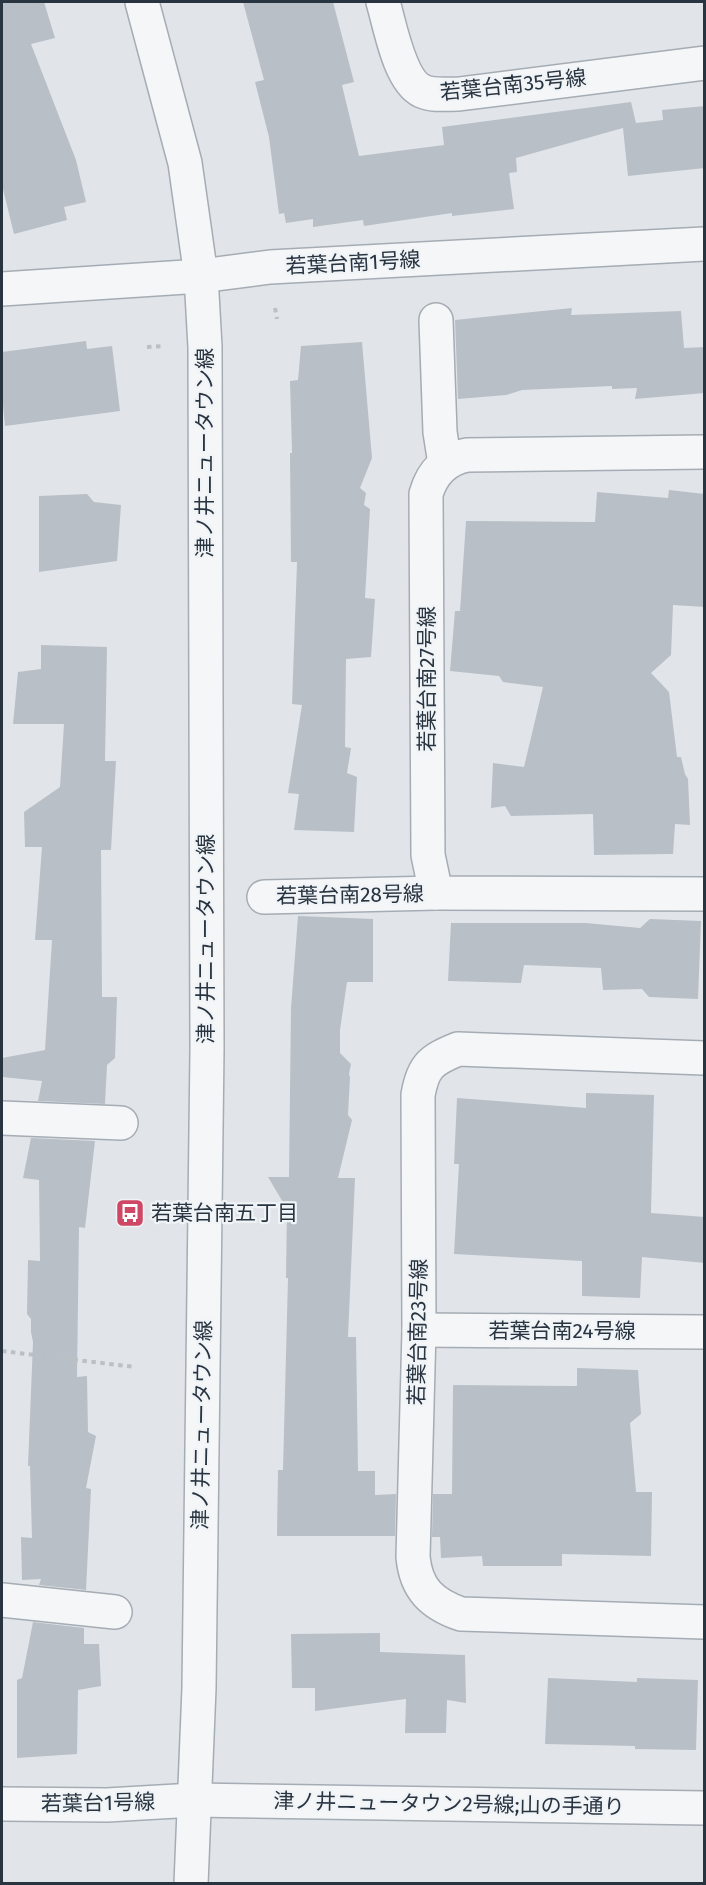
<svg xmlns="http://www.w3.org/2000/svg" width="706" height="1885" font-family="'Fira Sans','Noto Sans JP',sans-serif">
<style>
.building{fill:#b8bfc6}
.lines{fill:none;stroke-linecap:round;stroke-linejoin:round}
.minor-casing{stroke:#a6acb4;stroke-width:36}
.tertiary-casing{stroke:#a6acb4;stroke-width:36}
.path{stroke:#bbc0c5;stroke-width:4;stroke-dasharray:4.5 4.5;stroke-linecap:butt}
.minor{stroke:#f4f6f8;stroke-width:33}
.tertiary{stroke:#f4f6f8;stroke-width:33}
.labels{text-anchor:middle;stroke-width:4.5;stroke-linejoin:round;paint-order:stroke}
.street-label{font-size:21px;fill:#293441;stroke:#f1f4f7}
.poi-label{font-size:21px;fill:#293441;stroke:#f1f4f7;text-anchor:start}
</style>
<rect width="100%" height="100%" fill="#e1e5ea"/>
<!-- building -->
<g class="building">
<path d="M2,2H44L55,38L31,44L76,160L86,202L64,207L67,220L14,234L2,185Z"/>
<path d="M243,2H333L354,82L342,85L359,156L444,145L442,127L631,102L636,123L663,120L662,110L705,106V168L628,176L623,128L516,158L517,172L509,173L514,209L452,216V213L364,226L363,220L313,227V219L286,223L284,213L279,214L269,137L255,82L264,80Z"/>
<path d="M572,308L571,315L681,311L684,348L705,347V393L635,399L637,388L612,389V386L522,390L506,395L458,399L455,320Z"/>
<path d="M86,341L87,349L112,346L120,411L5,426L2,395V352Z"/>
<path d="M362,342L372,458L360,488L366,493L364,505L370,509L365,598L375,599L371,657L346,659L345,747L351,748L347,773L357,777L354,832L294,830L299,794L288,793L302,705L292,704L297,562H291L290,453H292L290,381L298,380L301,346Z"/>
<path d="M669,490L705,494V607L673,605L671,655L651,673L669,692L677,757H681L685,774L688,779L690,825L675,824L673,854L594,855L593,814L511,816L505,806L491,808L493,763L524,767L543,687L503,682L499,676L450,671L455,611H460L466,521L595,522L597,492L668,498Z"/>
<path d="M87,494L94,502L121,505L117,561L39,572V496Z"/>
<path d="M41,645L107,647L105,761H116L111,850H101L102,997H117L115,1058L107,1065L105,1104L38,1101L42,1081L2,1077V1058L45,1050L52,940H35L42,847H25L24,812L60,787L64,724H13L18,672L41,669Z"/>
<path d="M298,916L373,919V982H347L340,1030V1053L351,1064L349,1074L350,1077L348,1115L352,1120L338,1178H355L348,1337H356L358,1471H375V1495L396,1494L395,1536H277L278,1470H283L288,1278H286L287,1209L268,1177H289L291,1008Z"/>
<path d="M650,919L701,921L698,999L649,997L642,989L603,990L601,968L524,965L521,983L448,981L451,923H586L640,928Z"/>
<path d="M586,1093L654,1095L651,1213L705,1217V1263L642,1257L640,1298L582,1296V1261L454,1254L459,1164H454L457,1098L586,1108Z"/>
<path d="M31,1138L95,1141L85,1228L79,1227L77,1377L87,1376L88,1432L96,1436L86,1488L91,1489L86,1590L39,1585L41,1579L22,1580L21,1537L32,1538L30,1466H28L33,1342L31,1332V1319L27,1314L28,1260L40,1261L39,1180L23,1178Z"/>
<path d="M577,1368L638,1370L641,1414L630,1423L636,1492H652L651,1556L562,1554V1566H483L482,1556L441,1558L440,1537H432L433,1494H452L453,1385L577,1386Z"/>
<path d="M33,1622L84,1628V1644H99L101,1686L78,1690L77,1754L17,1758V1680L22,1678Z"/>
<path d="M380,1633V1652L465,1655L466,1703L447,1700L446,1733H405L406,1699L315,1711V1688H292L291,1634Z"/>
<path d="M548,1678L637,1682V1678L698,1680L696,1750L635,1749V1746L545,1744Z"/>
</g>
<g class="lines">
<!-- minor casing -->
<g class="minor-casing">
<g id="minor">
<path d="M383,2C390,25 399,80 422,91C433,96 447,94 459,94L704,63"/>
<path d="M2,289L201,276L270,267L704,244"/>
<path d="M436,320L440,432L445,464"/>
<path d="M704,452L467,455C445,459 432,473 426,494L428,855L436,893L704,894"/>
<path d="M264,897L436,893"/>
<path d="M704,1058L458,1049C431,1060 423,1066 418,1095L419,1330L413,1557C416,1589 432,1604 461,1614L704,1622"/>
<path d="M2,1118L121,1123"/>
<path d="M419,1330L704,1332"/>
<path d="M2,1600L115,1612"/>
</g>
</g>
<!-- tertiary casing -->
<g class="tertiary-casing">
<g id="tertiary">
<path d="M142,2L185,163L201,276L205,347L207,1050L199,1688L191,1884"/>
<path d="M2,1804L107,1805L194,1800L704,1808"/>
</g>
</g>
<!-- path -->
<g class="path">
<path d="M275,308L277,319"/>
<path d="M147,347L165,346"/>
<path d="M2,1351L135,1367"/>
</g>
<!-- minor -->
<use href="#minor" class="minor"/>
<!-- tertiary -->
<use href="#tertiary" class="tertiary"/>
</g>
<!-- icons -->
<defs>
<g id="bus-square" transform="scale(1.5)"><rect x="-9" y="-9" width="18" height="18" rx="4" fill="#ce4765" stroke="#f1f4f7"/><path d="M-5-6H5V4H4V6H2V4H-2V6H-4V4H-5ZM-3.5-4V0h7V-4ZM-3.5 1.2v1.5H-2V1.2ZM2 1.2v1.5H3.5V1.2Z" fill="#fff"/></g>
</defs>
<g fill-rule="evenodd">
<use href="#bus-square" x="130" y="1213"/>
</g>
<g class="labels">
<!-- street labels -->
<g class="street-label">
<text transform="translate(513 85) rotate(-6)" y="7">若葉台南35号線</text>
<text transform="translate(353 263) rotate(-3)" y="7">若葉台南1号線</text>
<text transform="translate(205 453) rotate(-90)" y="7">津ノ井ニュータウン線</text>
<text transform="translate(427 679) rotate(-90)" y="7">若葉台南27号線</text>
<text transform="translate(350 895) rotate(-1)" y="7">若葉台南28号線</text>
<text transform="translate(206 939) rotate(-90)" y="7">津ノ井ニュータウン線</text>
<text x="562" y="1338">若葉台南24号線</text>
<text transform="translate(418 1332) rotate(-89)" y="7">若葉台南23号線</text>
<text transform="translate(202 1425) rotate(-89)" y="7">津ノ井ニュータウン線</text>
<text transform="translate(98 1803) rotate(-1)" y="7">若葉台1号線</text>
<text transform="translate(449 1804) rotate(1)" y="7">津ノ井ニュータウン2号線;山の手通り</text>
</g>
<!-- poi labels -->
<g class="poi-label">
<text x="151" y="1220">若葉台南五丁目</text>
</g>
</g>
<!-- border -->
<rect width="706" height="1885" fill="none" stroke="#293441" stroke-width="6"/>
</svg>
